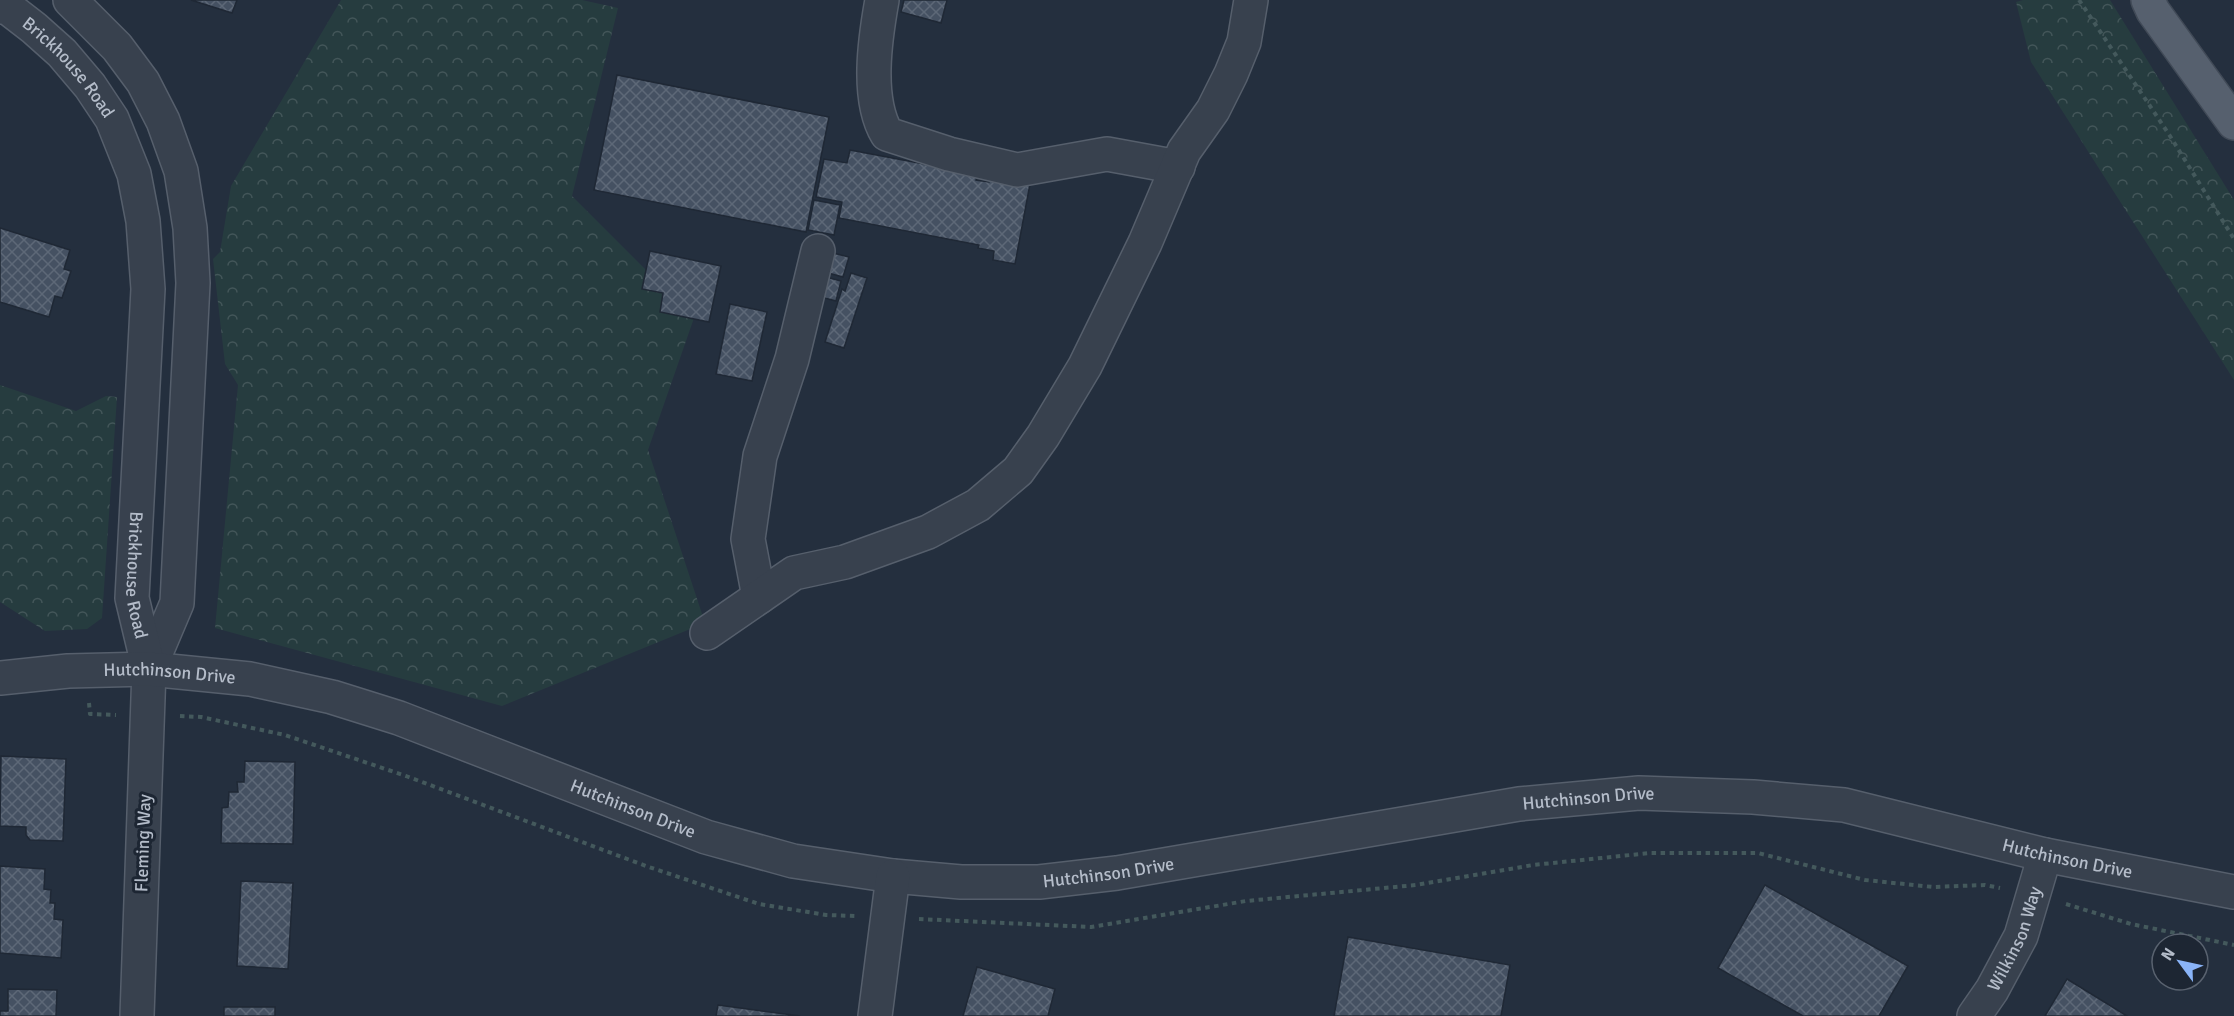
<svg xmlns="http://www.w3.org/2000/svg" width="2234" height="1016" font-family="Signika,sans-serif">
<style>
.forest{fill:url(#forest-crowns)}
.building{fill:url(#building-cross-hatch);stroke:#1f2835;stroke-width:1.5}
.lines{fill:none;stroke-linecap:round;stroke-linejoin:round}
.minor-casing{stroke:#565f6c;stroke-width:36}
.major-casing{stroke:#414a57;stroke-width:36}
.path{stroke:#44595c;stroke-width:4;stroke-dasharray:4.5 4.5;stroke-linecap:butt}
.minor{stroke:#38414e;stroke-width:33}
.major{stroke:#56606e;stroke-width:33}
.labels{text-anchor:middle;stroke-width:6;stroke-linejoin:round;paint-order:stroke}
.street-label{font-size:18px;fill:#b4bcc9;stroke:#1d2633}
</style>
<defs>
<pattern id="forest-crowns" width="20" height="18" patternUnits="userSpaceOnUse" patternTransform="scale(1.5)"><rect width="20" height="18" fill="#263c3f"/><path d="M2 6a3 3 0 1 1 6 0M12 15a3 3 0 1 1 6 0" fill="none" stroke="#435659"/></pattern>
<pattern id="building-cross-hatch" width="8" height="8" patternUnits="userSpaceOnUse" patternTransform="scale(1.5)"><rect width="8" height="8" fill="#455162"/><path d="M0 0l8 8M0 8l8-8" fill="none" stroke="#5d6877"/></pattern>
</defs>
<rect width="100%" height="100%" fill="#242f3e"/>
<!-- forest -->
<g class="forest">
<path d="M341,0H582L618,8L572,196L694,318L648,450L705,623L502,706L215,628L238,385L225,364L213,259L220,252L231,186Z"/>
<path d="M2023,0H2110L2234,200V380L2031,62L2016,2Z"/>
<path d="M0,385L76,411L106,396L117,397L102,618L87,629L45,631L0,602Z"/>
</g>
<!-- building -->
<g class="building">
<path d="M191,0H237L232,13Z"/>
<path d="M904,0H947L941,23L901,12Z"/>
<path d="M617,75L829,117L806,232L594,190Z"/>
<path d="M850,150L977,174L976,180L989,182L990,177L1030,184L1015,264L993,260L994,251L978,248L979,245L839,218L842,202L816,197L824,159L847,163Z"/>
<path d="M814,200L840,205L834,235L808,230Z"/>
<path d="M0,228L70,250L64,269L71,271L62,298L55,296L49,317L0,302Z"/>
<path d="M650,251L721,266L709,322L660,312L663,293L642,289Z"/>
<path d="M833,253L849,257L843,277L828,273Z"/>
<path d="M851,273L867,278L844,348L825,342L842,289L845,291Z"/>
<path d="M826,277L841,281L836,301L821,297Z"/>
<path d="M730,304L767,312L752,381L716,374Z"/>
<path d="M1,756L66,759L63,841L30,840L26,835V827L0,826Z"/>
<path d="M245,761L295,762L293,844L221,843L222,808L228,807L229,792H238L237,782H244Z"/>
<path d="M0,866L45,869L44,889L51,890L50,903H55L54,919L63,920L61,958L0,953Z"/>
<path d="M241,881L293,883L288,969L237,966Z"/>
<path d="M1765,885L1908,966L1879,1016H1803L1718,968Z"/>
<path d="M1348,937L1510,965L1501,1016H1334Z"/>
<path d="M977,967L1055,989L1048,1016H963Z"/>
<path d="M2067,979L2127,1016H2045Z"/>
<path d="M8,989L57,990L56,1016H0V1011H8Z"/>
<path d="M718,1005L800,1016H716Z"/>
<rect x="224" y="1007" width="51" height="9"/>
</g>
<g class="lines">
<!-- minor casing -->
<g class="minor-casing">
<g id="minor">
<path d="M70,0L117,47L143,82L163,121L181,171L190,228L193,283L177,603L149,669"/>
<path d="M882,0C875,39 866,99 887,134L949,154L1017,170L1107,154L1178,167"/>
<path id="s1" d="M0,7L3,4L34,28L62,53L90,86L112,119L134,174L143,221L148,289L132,598L149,669L137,1016"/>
<path d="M759,597L748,539L760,456L792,359L818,251"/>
<path d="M707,633L794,573L845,562L928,532L978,505L1018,471L1043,436L1085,366L1145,243L1184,151L1213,110L1231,74L1244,42L1251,0"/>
<path id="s2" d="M0,678L68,671L149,669L250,679L332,697L399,718L706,837L793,861L893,876L961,882H1039L1117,873L1519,804L1639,793L1753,797L1844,805L2045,855L2234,892"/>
<path d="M875,1016L893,876"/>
<path id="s3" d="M1974,1016L1992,990L2021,936L2045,855"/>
</g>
</g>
<!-- major casing -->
<g class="major-casing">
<path id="major" d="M2148,0L2153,11L2234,123"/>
</g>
<!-- path -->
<g class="path">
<path d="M2079,0L2170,136L2234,239"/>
<path d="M89,703L90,714L116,715"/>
<path d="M180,716L201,717L285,735L406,776L646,866L759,904L826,915L855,916"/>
<path d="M2066,904L2131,924L2234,945"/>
<path d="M919,919L1091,927L1246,901L1416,885L1533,865L1650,853H1758L1865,880L1933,887L1985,885L2000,888"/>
</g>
<!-- minor -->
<use href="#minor" class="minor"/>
<!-- major -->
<use href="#major" class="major"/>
</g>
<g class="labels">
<!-- street labels -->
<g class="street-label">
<text dy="6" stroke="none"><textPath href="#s1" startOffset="96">Brickhouse Road</textPath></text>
<text dy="6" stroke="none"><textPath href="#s1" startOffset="626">Brickhouse Road</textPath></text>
<text dy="6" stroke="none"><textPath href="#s2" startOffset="170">Hutchinson Drive</textPath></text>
<text dy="6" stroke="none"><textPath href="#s2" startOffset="1628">Hutchinson Drive</textPath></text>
<text dy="6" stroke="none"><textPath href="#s2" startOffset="656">Hutchinson Drive</textPath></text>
<text transform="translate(143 843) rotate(-88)" y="6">Fleming Way</text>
<text dy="6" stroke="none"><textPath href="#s2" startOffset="2114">Hutchinson Drive</textPath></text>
<text dy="6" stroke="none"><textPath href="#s2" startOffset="1142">Hutchinson Drive</textPath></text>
<text dy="6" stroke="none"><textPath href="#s3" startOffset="88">Wilkinson Way</textPath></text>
</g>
</g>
<!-- north arrow -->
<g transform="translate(2180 962) rotate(303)"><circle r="28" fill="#1d2633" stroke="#59626f" stroke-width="1.5"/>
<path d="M0-4.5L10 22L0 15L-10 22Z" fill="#8ab4f8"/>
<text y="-9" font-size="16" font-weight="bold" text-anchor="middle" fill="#b4bcc9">N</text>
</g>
</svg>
